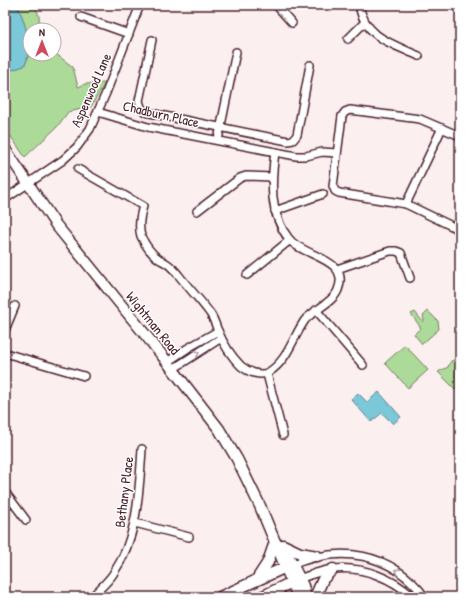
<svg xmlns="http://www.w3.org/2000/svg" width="465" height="602" font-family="'Patrick Hand',sans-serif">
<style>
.green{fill:#abda99;stroke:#7a7c62}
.water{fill:#7ac8d8;stroke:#678493}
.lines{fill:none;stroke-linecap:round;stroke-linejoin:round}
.minor-casing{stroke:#4a1f2b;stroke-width:10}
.secondary-casing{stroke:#4a1f2b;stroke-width:13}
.minor{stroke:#fff;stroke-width:7}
.secondary{stroke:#fff;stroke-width:10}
.oneway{stroke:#ae9aa0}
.labels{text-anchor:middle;stroke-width:3;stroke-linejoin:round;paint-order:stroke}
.street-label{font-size:14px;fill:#4a1f2b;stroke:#fff}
</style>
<rect width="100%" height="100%" fill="#fbefef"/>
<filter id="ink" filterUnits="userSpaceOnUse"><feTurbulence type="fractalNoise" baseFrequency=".025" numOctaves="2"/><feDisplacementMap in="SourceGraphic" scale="8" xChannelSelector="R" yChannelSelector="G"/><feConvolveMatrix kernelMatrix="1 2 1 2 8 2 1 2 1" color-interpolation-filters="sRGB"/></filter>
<g filter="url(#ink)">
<!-- green -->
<g class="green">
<path d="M17,5H35L39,16L40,30H30V54H56L73,67L78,87L85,84L105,83L91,107L68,112L57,127L25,157L5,128V72L24,66C26,63 28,58 29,54C30,39 23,18 17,5Z"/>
<path d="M428,311L438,321L439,329L422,344L414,334L421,328L411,314L415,312L423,322L424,320L423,316Z"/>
<path d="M405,345L428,370L408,388L385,363Z"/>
<path d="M458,359L460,360V369L456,370L455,376L460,381V384L455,389L438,372L448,367L451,361Z"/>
</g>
<!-- water -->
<g class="water">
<path d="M5,5H17C25,21 34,50 24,66L6,72Z"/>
<path d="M379,392L401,417L393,424L382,413L371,422L351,399L358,393L367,402Z"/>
</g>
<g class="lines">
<!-- minor casing -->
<g class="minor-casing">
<g id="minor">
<path d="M276,5L292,23"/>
<path d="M359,5C365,38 393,44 419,56"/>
<path d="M81,17L129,34"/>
<path d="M348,39L365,22"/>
<path d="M152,40L139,101L141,107L145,112L288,141L293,140L297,135L310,65"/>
<path d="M98,112L148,127L296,156H306L322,152L337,153"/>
<path d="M460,136L420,119L350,110L345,112L342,116L333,186L335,191L339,193L406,204L460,230"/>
<path d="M218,140L236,52"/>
<path d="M78,169L143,206C140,216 138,226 141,236C145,245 152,254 159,259C164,262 169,264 172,268C177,272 181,279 186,284C193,293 202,302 209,312C214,318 215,324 218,331C223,343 232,357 241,366C248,372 261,377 269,372C288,360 293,337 305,320C313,310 334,302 338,290C351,258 303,257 289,239C269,214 271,182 275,152"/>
<path d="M5,199L63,160L77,147L90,129L106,93L140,5"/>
<path d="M406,204L442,128"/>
<path d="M197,211L240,178L246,176L271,177"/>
<path d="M275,211L323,194"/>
<path d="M337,269L390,251H396L401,253L410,278"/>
<path d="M247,275L290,240"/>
<path d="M316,310L363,365"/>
<path d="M5,330L15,306"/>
<path d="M5,353L84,376"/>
<path d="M167,362L188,348L218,331"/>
<path d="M173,369L221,338"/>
<path d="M267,374L283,435"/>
<path d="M5,492L26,520"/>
<path d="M135,523L189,537"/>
<path d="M289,566C340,544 391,552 425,597"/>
<path d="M296,580C308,576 321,570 334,569C363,566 392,578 413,597"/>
<path d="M92,597C98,590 107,583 113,574C138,537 139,493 142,449"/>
</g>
</g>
<!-- secondary casing -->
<g class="secondary-casing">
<g id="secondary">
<path d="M5,149L56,225L161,354L219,429L237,459L260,506L298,597"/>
<path d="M283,545L300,553L317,556"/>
<path d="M286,551L303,586L306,597"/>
<path d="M257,579L268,562L275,542"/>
<path d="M264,596L281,597"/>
<path d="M220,597L286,567"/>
<path d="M261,597L292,582"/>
<path d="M315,597L323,579L333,569"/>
</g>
</g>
<!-- minor -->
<use href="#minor" class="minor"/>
<!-- secondary -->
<use href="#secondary" class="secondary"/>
</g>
<!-- one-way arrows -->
<defs><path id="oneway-chevron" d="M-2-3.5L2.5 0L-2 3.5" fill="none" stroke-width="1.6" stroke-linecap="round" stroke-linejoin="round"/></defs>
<g class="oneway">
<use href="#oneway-chevron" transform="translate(197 353) rotate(-29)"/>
<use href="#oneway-chevron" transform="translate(397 571) rotate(-146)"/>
</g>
</g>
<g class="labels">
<!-- street labels -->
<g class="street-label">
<text transform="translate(91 90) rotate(-66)" y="5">Aspenwood Lane</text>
<text transform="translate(161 114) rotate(13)" y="5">Chadburn Place</text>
<text transform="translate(153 323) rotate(51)" y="5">Wightman Road</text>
<text transform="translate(124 492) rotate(-83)" y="5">Bethany Place</text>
</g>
</g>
<!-- margin -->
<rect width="465" height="602" fill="none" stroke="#fff" stroke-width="20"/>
<rect x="10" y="10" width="445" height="582" fill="none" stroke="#4a1f2b" stroke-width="1.5" filter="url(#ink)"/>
<!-- north arrow -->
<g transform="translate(42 42)"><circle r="19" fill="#ffffff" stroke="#b7a5aa"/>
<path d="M0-3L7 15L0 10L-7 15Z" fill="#d1495b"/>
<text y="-6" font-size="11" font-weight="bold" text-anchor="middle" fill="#4a1f2b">N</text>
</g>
</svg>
